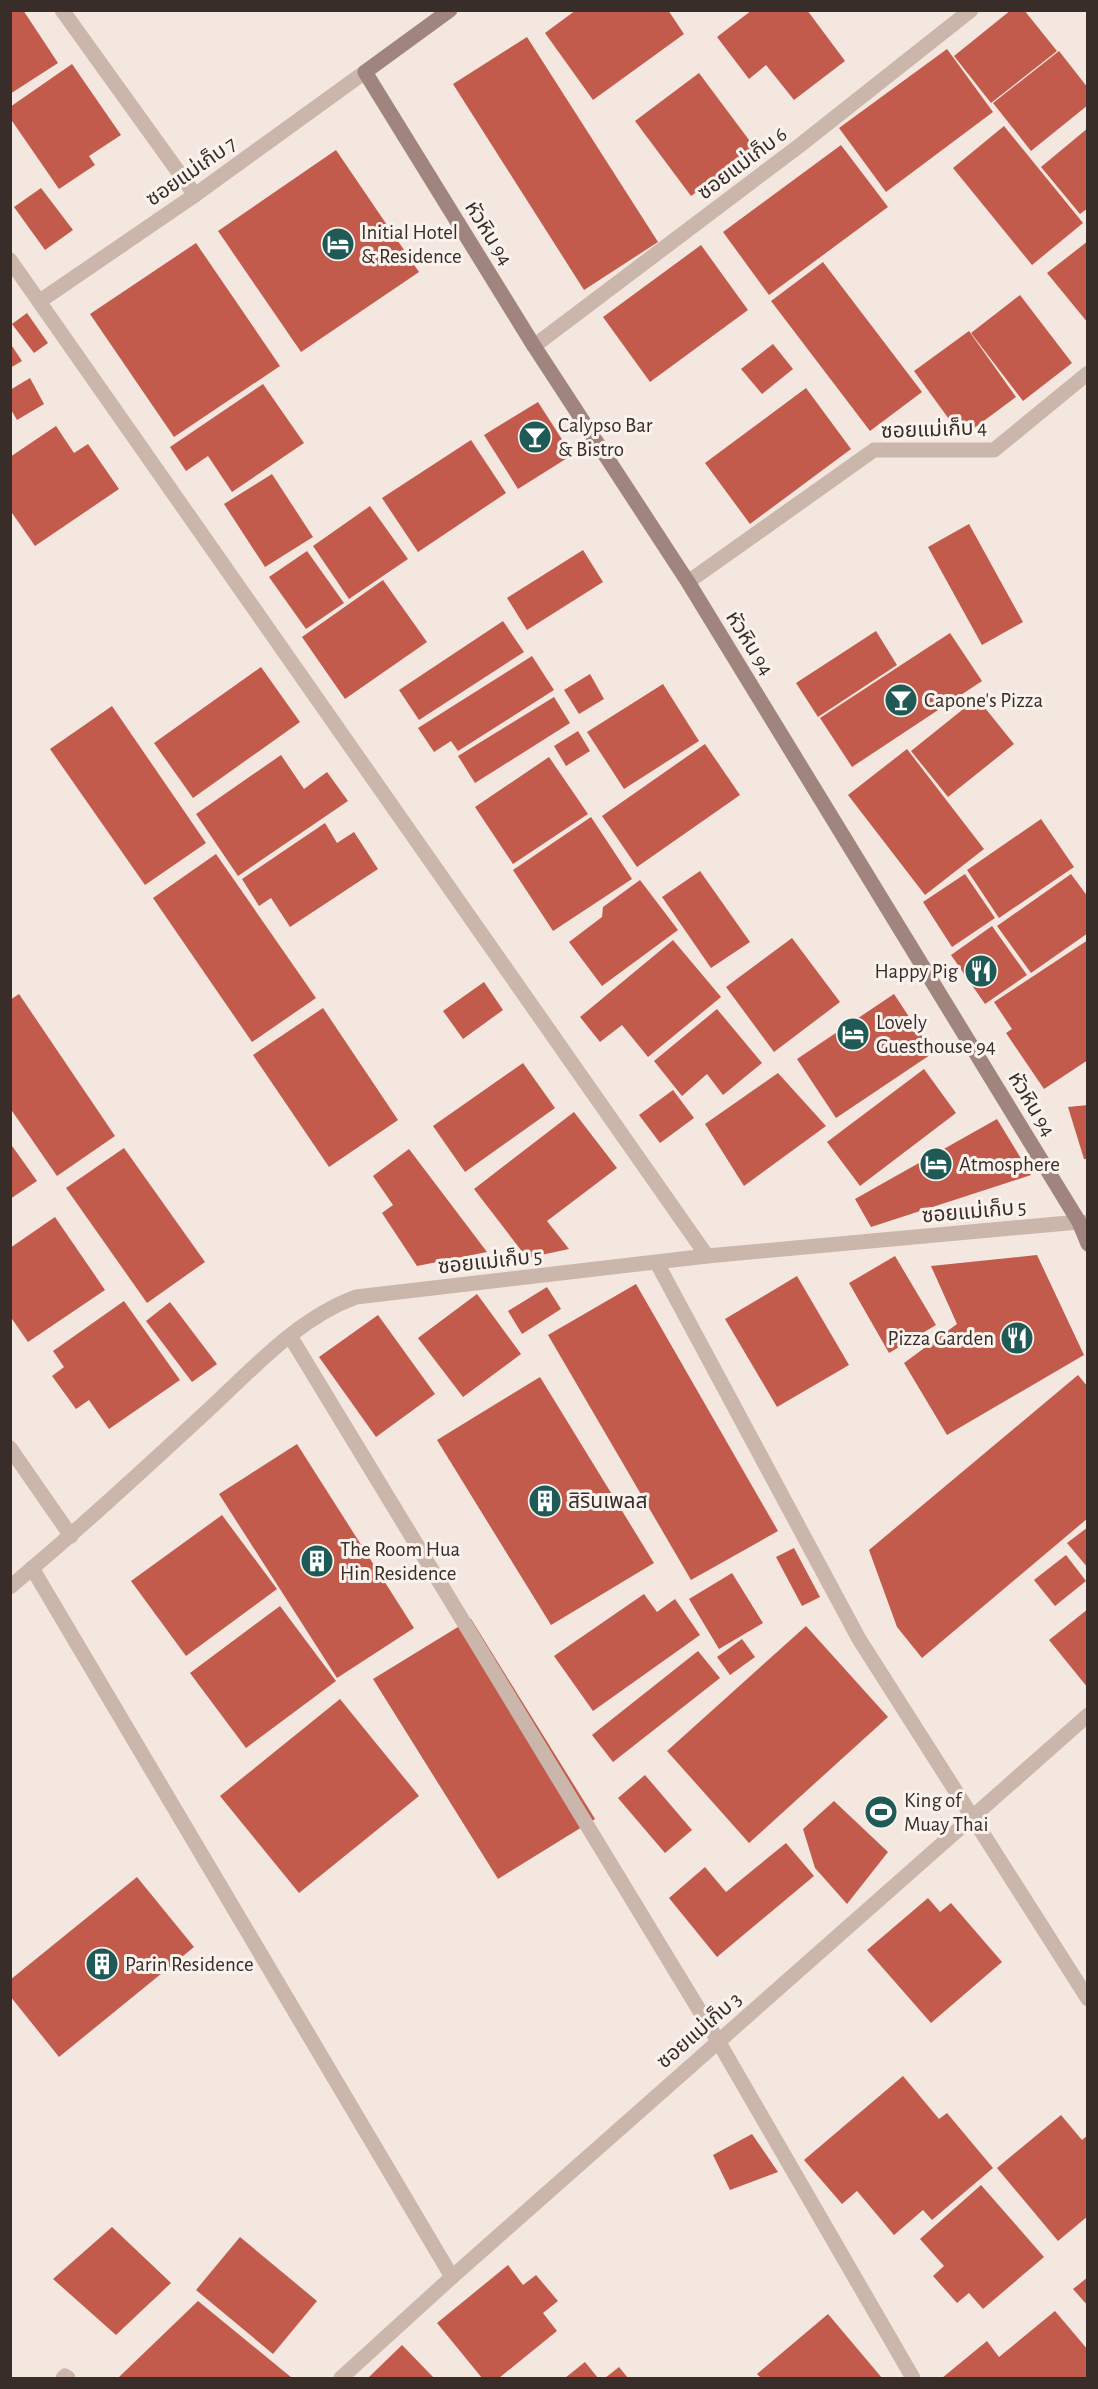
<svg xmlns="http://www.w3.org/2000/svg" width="1098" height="2389" font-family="'Alegreya Sans','Noto Sans Thai',sans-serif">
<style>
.building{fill:#c35b4d}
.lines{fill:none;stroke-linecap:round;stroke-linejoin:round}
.street{stroke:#cbb6ab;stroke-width:15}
.secondary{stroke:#9f857d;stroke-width:15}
.labels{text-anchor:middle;stroke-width:6;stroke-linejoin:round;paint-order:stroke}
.street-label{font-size:21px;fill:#392d2a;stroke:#faf2ec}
.poi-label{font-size:21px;fill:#392d2a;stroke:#faf2ec;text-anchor:start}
</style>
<rect width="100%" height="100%" fill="#f3e7e0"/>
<!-- building -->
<g class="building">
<path d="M14,10H23L58,63L10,94V13Z"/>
<path d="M576,10H668L684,34L593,100L545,33Z"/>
<path d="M752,10H807L845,61L794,100L766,65L749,79L717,37Z"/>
<path d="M1011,10H1024L1057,51L991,103L954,56Z"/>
<path d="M527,37L658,242L584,290L453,84Z"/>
<path d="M947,49L993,112L886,192L839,128Z"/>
<path d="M1059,51L1088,88V105L1031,151L993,103Z"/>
<path d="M72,64L121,135L89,156L95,165L59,189L10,118V107Z"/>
<path d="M699,73L755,148L691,196L635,121Z"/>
<path d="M1004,126L1083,223L1032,265L953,168Z"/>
<path d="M1088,128V208L1080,214L1041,167Z"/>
<path d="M841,145L888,207L769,295L723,232Z"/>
<path d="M336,150L419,272L301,352L218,231Z"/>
<path d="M41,188L73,230L45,250L14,207Z"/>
<path d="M1088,241V323L1047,273Z"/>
<path d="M196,243L280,366L174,437L90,314Z"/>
<path d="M701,245L748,310L650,382L603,317Z"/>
<path d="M823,262L922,392L870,431L771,301Z"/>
<path d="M1020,295L1072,363L1023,401L971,333Z"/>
<path d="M27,313L48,343L34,353L12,324Z"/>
<path d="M969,331L1016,397L962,437L914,371Z"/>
<path d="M10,343L22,361L10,368Z"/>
<path d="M773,344L793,369L762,394L741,369Z"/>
<path d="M30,378L44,404L17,420L10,408V390Z"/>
<path d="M263,384L304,443L232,492L208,456L186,471L170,447Z"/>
<path d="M806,388L851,449L750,524L705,463Z"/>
<path d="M538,402L572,455L518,489L484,435Z"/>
<path d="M56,426L74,453L88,444L119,489L35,546L10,510V457Z"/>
<path d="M471,440L506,493L418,552L382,498Z"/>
<path d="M272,474L313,537L265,567L224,504Z"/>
<path d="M370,506L408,559L349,599L313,546Z"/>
<path d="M969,524L1023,622L982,645L928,547Z"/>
<path d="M583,550L603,582L527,630L507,598Z"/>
<path d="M307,551L344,603L306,629L269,577Z"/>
<path d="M383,580L427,642L345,699L302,637Z"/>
<path d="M503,621L524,652L419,720L399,690Z"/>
<path d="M876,631L897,665L818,717L796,683Z"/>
<path d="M950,633L982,681L852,767L820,718Z"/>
<path d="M532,656L554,690L458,751L451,741L434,752L418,728Z"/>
<path d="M261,667L300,722L193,798L154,743Z"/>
<path d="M590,674L604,699L579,714L564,690Z"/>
<path d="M663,684L699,741L624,789L587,732Z"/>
<path d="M554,697L570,723L475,783L458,756Z"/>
<path d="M977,698L1014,744L948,797L911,751Z"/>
<path d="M112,706L206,843L145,885L50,749Z"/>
<path d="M578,731L590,751L566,766L554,746Z"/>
<path d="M705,744L740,795L637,867L602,816Z"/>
<path d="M907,749L984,849L925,895L848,795Z"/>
<path d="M281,755L304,789L327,772L348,801L238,876L196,814Z"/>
<path d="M549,757L588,814L513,864L475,807Z"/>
<path d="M591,817L632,879L553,931L513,870Z"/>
<path d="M1041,819L1074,867L999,918L967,870Z"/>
<path d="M325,823L337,843L354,832L378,869L290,927L271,898L259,906L242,879Z"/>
<path d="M216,854L316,998L252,1042L153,898Z"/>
<path d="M700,871L750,942L711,968L662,897Z"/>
<path d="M965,874L995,918L952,947L923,902Z"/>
<path d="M1071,874L1088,897V933L1031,973L997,926Z"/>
<path d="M640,880L678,930L602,986L569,942L602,917L603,907Z"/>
<path d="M992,926L1027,975L985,1004L951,955Z"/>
<path d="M792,938L840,1002L774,1052L726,987Z"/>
<path d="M673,940L721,997L648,1057L622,1025L600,1042L580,1017Z"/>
<path d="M1088,940V1060L1044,1089L1006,1033L1012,1029L994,1002Z"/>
<path d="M484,982L503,1010L463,1039L443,1011Z"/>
<path d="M19,994L115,1136L57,1176L10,1108V1000Z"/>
<path d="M894,994L933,1053L836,1118L797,1059Z"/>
<path d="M323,1008L398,1120L329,1167L253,1055Z"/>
<path d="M717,1009L762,1063L723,1095L707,1074L682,1096L654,1061Z"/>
<path d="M523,1063L555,1108L465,1172L433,1126Z"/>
<path d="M924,1069L956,1113L860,1186L827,1142Z"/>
<path d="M778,1073L826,1126L744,1186L705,1124Z"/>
<path d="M673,1090L694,1118L660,1143L639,1115Z"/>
<path d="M1088,1105V1159H1084L1068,1107Z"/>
<path d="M574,1112L617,1168L547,1221L569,1249L527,1258L474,1189Z"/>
<path d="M997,1119L1031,1175L871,1227L855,1199Z"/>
<path d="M10,1143L37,1181L10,1199Z"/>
<path d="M124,1148L205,1262L147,1303L66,1188Z"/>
<path d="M409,1149L487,1252L417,1266L382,1213L393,1205L373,1176Z"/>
<path d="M55,1217L105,1290L28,1342L10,1316V1248Z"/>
<path d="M1037,1255L1084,1355L947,1435L904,1363L957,1324L931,1266Z"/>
<path d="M895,1256L936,1325L889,1353L849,1283Z"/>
<path d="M797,1276L849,1365L777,1407L725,1319Z"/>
<path d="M636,1284L778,1531L691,1580L548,1335Z"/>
<path d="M547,1287L561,1309L522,1334L508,1311Z"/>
<path d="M477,1294L521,1354L463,1397L418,1338Z"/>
<path d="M124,1301L180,1380L109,1429L89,1400L76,1409L52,1376L64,1367L53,1351Z"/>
<path d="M170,1302L217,1364L192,1382L146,1321Z"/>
<path d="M378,1315L435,1394L376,1437L319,1357Z"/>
<path d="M1078,1375L1088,1387V1518L922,1658L897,1627L869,1550Z"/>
<path d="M540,1377L654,1563L551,1625L437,1440Z"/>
<path d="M297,1444L414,1628L337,1678L219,1494Z"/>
<path d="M222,1515L277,1589L186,1656L131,1581Z"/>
<path d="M1088,1527V1568L1067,1543Z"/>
<path d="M794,1548L820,1597L802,1606L776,1557Z"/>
<path d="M1066,1555L1086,1581L1055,1606L1034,1580Z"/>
<path d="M732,1573L763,1623L719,1649L689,1599Z"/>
<path d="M644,1594L657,1612L675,1599L700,1635L593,1711L554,1656Z"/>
<path d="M280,1606L336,1681L246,1748L190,1673Z"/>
<path d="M1088,1609V1688L1049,1640Z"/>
<path d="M471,1619L595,1819L498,1879L373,1679Z"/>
<path d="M806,1626L888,1717L749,1843L667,1751Z"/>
<path d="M742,1639L755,1657L730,1675L717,1657Z"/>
<path d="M698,1651L720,1678L613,1762L592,1735Z"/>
<path d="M340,1699L419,1796L299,1893L220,1796Z"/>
<path d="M645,1775L692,1830L665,1853L618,1798Z"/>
<path d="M834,1801L888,1852L847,1904L815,1868L803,1829Z"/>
<path d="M786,1843L814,1876L717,1957L669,1898L705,1867L726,1892Z"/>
<path d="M137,1877L194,1947L59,2057L10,1996V1980Z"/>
<path d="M928,1898L940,1912L951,1903L1002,1962L931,2023L867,1950Z"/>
<path d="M903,2076L939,2119L947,2113L993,2168L932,2220L923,2210L894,2235L857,2191L842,2204L804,2160Z"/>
<path d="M1061,2115L1082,2140L1088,2135V2216L1058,2241L997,2168Z"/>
<path d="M752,2134L778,2172L730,2190L713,2155Z"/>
<path d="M981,2185L1044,2257L983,2309L969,2293L957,2303L933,2276L944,2266L920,2239Z"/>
<path d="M112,2227L171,2283L116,2335L53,2279Z"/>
<path d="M240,2237L317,2301L273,2354L196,2290Z"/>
<path d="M508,2265L523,2285L536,2275L558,2301L543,2313L557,2331L499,2378H482L437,2323Z"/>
<path d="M1088,2277V2306L1073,2289Z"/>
<path d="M198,2301L292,2378H118Z"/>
<path d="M1055,2311L1088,2350V2378H942L987,2341L999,2357Z"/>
<path d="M828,2314L882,2378H761L757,2374Z"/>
<path d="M402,2345L434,2378H368Z"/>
<path d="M585,2362L598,2378H565Z"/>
<path d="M619,2367L628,2378H605Z"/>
</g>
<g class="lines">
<!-- street -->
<g class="street">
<path d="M62,10L195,195"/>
<path d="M10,260L707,1256"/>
<path d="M40,301L195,195L365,72"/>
<path d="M534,346L799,146L971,10"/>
<path d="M688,582L874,450H994L1088,373"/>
<path d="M657,1263L859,1639L1088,1999"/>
<path d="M290,1336L718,2041L913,2378"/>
<path d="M10,1448L71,1536"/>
<path d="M32,1568L452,2277"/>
<path d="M10,1587C77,1531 141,1472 205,1413C251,1371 296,1319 356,1297L707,1256L1079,1222L1088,1223"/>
<path d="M63,2378L65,2376L68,2378"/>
<path d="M341,2378L452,2277L1088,1715"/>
</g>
<!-- secondary -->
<path class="secondary" d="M450,10L365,72L534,346L688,582L1079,1222L1088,1244"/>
</g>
<!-- icons -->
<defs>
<g id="hotel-disc" transform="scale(1.725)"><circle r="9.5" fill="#205a56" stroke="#faf2ec"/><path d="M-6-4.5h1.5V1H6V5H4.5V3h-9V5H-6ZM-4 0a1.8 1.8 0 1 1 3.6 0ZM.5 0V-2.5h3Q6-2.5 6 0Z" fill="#fff"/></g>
<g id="bar-disc" transform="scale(1.725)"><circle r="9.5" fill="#205a56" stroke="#faf2ec"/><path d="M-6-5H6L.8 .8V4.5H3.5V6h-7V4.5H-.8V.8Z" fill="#fff"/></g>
<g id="restaurant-disc" transform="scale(1.725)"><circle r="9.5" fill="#205a56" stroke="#faf2ec"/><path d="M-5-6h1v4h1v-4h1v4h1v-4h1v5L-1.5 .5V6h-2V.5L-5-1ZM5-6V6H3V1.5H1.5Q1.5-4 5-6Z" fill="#fff"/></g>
<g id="building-disc" transform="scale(1.725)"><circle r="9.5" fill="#205a56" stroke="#faf2ec"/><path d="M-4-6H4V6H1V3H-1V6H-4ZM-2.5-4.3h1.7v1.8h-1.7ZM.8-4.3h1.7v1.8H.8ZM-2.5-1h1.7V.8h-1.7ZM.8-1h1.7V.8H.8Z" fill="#fff"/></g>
<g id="stadium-disc" transform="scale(1.725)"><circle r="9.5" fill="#205a56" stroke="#faf2ec"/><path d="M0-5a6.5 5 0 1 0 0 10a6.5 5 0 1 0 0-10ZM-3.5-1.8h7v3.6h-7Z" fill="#fff"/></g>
</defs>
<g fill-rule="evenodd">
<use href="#hotel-disc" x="338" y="244"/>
<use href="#bar-disc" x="535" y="437"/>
<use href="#bar-disc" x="901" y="700"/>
<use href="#restaurant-disc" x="981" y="971"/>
<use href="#hotel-disc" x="853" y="1034"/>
<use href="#hotel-disc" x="936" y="1164"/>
<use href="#restaurant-disc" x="1017" y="1338"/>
<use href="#building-disc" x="545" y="1501"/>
<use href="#building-disc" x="317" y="1561"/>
<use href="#stadium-disc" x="881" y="1812"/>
<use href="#building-disc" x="102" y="1964"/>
</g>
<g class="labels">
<!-- street labels -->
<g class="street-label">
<text transform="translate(742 163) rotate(-37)" y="7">ซอยแม่เก็บ 6</text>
<text transform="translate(191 171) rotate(-35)" y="7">ซอยแม่เก็บ 7</text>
<text transform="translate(489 233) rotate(58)" y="7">หัวหิน 94</text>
<text transform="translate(934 429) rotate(-2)" y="7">ซอยแม่เก็บ 4</text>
<text transform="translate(750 643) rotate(58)" y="7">หัวหิน 94</text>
<text transform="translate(1032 1104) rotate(59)" y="7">หัวหิน 94</text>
<text transform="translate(974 1211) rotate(-5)" y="7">ซอยแม่เก็บ 5</text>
<text transform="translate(490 1261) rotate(-6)" y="7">ซอยแม่เก็บ 5</text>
<text transform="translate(699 2030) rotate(-41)" y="7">ซอยแม่เก็บ 3</text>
</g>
<!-- poi labels -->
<g class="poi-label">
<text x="361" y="239">Initial Hotel<tspan x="361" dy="24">&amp; Residence</tspan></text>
<text x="558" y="432">Calypso Bar<tspan x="558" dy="24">&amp; Bistro</tspan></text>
<text x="924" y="707">Capone's Pizza</text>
<text x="958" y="978" text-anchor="end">Happy Pig</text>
<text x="876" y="1029">Lovely<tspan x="876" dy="24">Guesthouse 94</tspan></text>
<text x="959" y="1171">Atmosphere</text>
<text x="994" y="1345" text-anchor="end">Pizza Garden</text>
<text x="568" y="1508">สิรินเพลส</text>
<text x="340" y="1556">The Room Hua<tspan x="340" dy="24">Hin Residence</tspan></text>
<text x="904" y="1807">King of<tspan x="904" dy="24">Muay Thai</tspan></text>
<text x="125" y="1971">Parin Residence</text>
</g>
</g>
<!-- border -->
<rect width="1098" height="2389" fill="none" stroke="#392d2a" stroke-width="24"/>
</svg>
